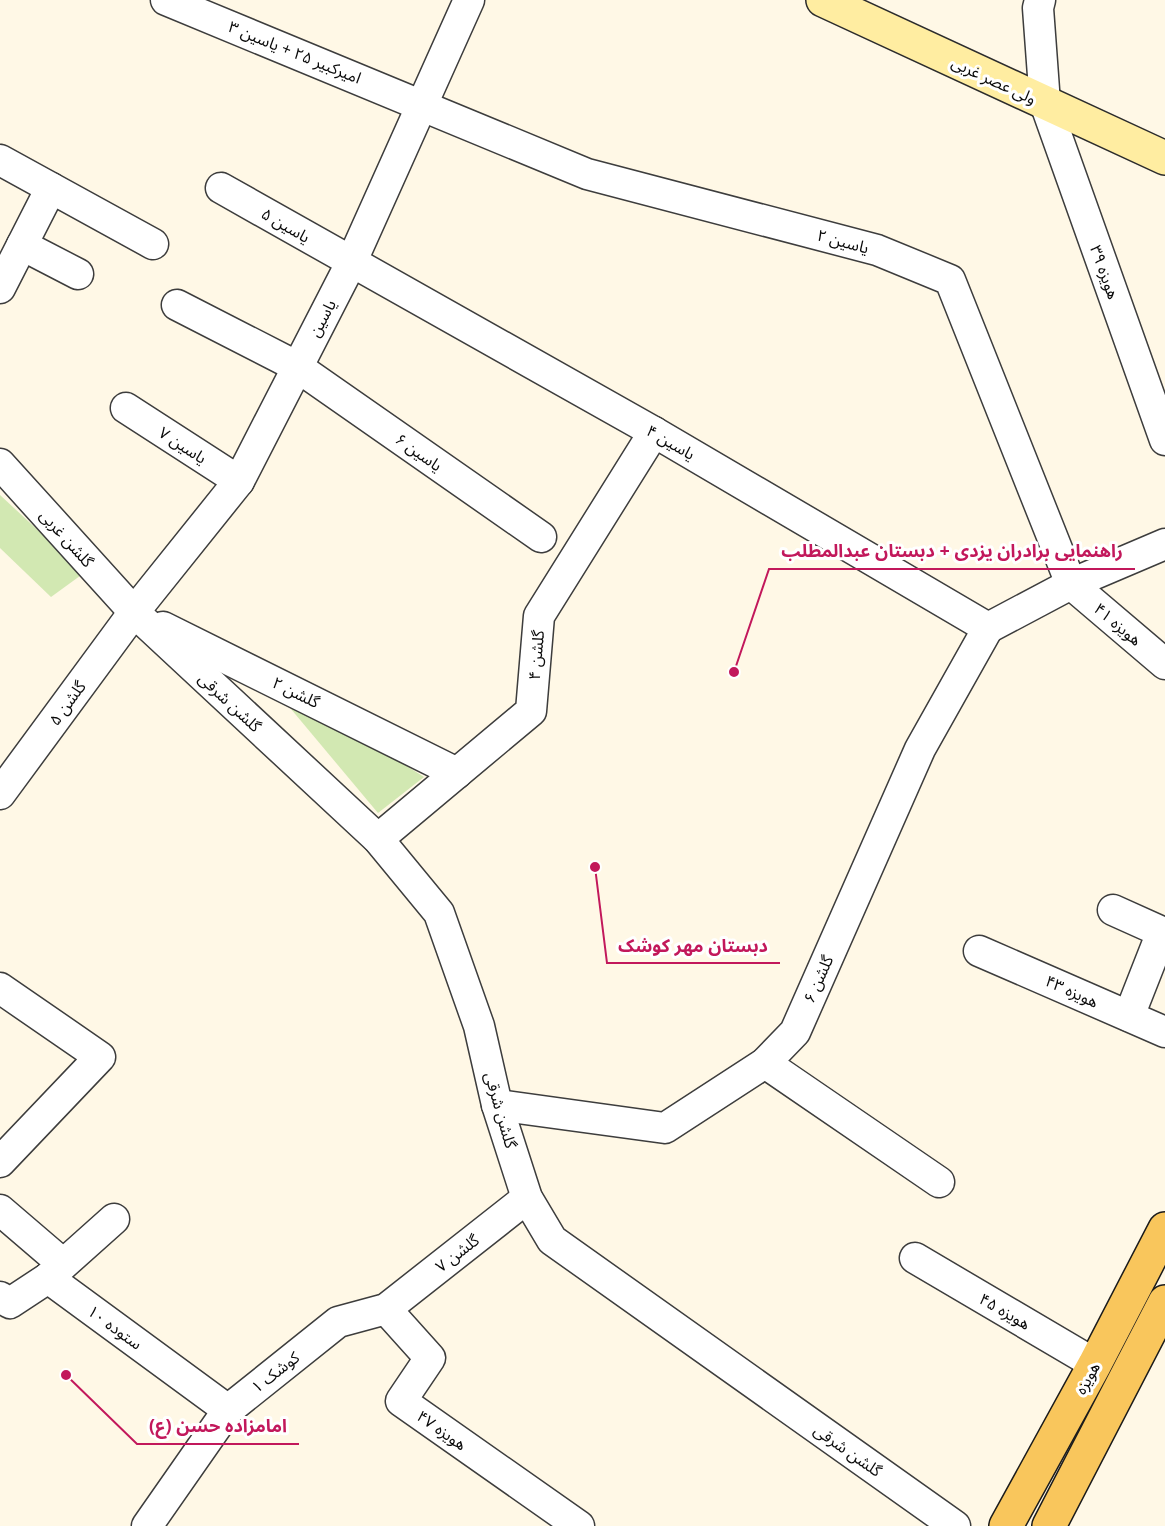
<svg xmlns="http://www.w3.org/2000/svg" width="1165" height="1526" font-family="Georgia,'Noto Sans Arabic',serif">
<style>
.green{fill:#d2e8b2}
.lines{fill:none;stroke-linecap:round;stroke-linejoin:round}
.street-casing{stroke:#3d3d3d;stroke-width:33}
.secondary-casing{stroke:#2c2c2c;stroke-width:36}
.primary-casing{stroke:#1b1b1b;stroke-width:36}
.street{stroke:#fff;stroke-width:30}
.secondary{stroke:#ffeda1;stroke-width:33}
.primary{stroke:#f9c65c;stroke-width:33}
.labels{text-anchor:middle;stroke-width:6;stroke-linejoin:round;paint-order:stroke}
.street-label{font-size:16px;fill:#0a0a0a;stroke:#fff}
.leader{fill:none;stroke:#c2185b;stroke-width:2}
.callout-dot{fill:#c2185b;stroke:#fff;stroke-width:2}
.callout-label{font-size:18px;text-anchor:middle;font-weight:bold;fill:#c2185b;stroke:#fff;stroke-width:6;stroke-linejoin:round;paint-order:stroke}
</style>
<rect width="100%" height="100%" fill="#fff8e6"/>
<!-- green -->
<g class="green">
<path d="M0,495L84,573L51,597L0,548Z"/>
<path d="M260,672L424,777L378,813Z"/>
</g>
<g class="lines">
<!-- street casing -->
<g class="street-casing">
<g id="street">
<path d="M166,0L587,174L877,250L950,280L1071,584L1165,664"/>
<path d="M1040,0L1038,8L1045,103L1165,440"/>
<path d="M0,160L153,244"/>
<path d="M221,188L654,432L988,628"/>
<path d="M22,245L78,274"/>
<path d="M0,288L51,188"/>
<path d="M177,305L296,366L541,537"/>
<path d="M126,408L239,481"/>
<path d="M0,464L134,612L378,839L439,913L479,1026L497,1105L527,1198L552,1240L955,1526"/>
<path d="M163,627L457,773"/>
<path d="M988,628L1071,584L1165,544"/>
<path d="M0,794L134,612L239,481L351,263L469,0"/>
<path d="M378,839L531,711L539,616L654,432"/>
<path d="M1113,910L1162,932L1129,1016"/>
<path d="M979,951L1165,1032"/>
<path d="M0,988L100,1057L0,1162"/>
<path d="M765,1063L939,1182"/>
<path d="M497,1105L665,1128L765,1063L795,1032L920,749L988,628"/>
<path d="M0,1210L63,1264"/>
<path d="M915,1258L1095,1364"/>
<path d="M48,1278L114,1219"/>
<path d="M0,1297L10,1303L48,1278L228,1410"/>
<path d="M386,1309L430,1358L401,1401L579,1526"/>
<path d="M147,1526L228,1410L338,1322L386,1309L527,1198"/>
</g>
</g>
<!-- secondary casing -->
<g class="secondary-casing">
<path id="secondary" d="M823,0L1165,158"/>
</g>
<!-- primary casing -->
<g class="primary-casing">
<g id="primary">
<path d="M1006,1526L1095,1364L1165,1229"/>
<path d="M1049,1526L1165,1302"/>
</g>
</g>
<!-- street -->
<use href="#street" class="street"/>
<!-- secondary -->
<use href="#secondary" class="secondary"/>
<!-- primary -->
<use href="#primary" class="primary"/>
</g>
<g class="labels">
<!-- street labels -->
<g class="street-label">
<text transform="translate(295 52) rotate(22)" y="6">امیرکبیر ۲۵ + یاسین ۳</text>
<text transform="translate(994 80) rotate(25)" y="6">ولی عصر غربی</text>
<text transform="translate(286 225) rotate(30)" y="6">یاسین ۵</text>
<text transform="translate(843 241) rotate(15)" y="6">یاسین ۲</text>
<text transform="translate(1105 272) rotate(70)" y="6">هویزه ۳۹</text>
<text transform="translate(322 318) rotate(-62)" y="6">یاسین</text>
<text transform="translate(671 442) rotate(30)" y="6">یاسین ۴</text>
<text transform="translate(183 445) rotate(33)" y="6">یاسین ۷</text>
<text transform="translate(419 452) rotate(35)" y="6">یاسین ۶</text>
<text transform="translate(67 538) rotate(48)" y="6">گلشن غربی</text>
<text transform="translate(1118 624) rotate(40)" y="6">هویزه ۴۱</text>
<text transform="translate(536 655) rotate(-85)" y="6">گلشن ۴</text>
<text transform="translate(296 692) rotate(26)" y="6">گلشن ۲</text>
<text transform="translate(230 702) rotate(43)" y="6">گلشن شرقی</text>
<text transform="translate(67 703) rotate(-54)" y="6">گلشن ۵</text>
<text transform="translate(818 979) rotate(-66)" y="6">گلشن ۶</text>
<text transform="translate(1072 991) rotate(24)" y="6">هویزه ۴۳</text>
<text transform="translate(501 1110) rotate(74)" y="6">گلشن شرقی</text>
<text transform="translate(457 1253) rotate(-38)" y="6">گلشن ۷</text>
<text transform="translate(1005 1311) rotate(30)" y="6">هویزه ۴۵</text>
<text transform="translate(115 1327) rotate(36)" y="6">ستوده ۱۰</text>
<text transform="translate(275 1372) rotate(-38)" y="6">کوشک ۱</text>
<text transform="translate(1087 1378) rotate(-61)" y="6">هویزه</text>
<text transform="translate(442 1430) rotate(35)" y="6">هویزه ۴۷</text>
<text transform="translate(848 1450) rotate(35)" y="6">گلشن شرقی</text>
</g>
</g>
<!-- callouts -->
<path class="leader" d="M734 672L769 569H1135M595 867L607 963H780M66 1375L137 1444H299"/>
<g class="callout-dot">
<circle cx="734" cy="672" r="6"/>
<circle cx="595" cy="867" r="6"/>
<circle cx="66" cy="1375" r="6"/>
</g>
<g class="callout-label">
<text x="952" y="557">راهنمایی برادران یزدی + دبستان عبدالمطلب</text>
<text x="693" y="952">دبستان مهر کوشک</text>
<text x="218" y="1432">امامزاده حسن (ع)</text>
</g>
</svg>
